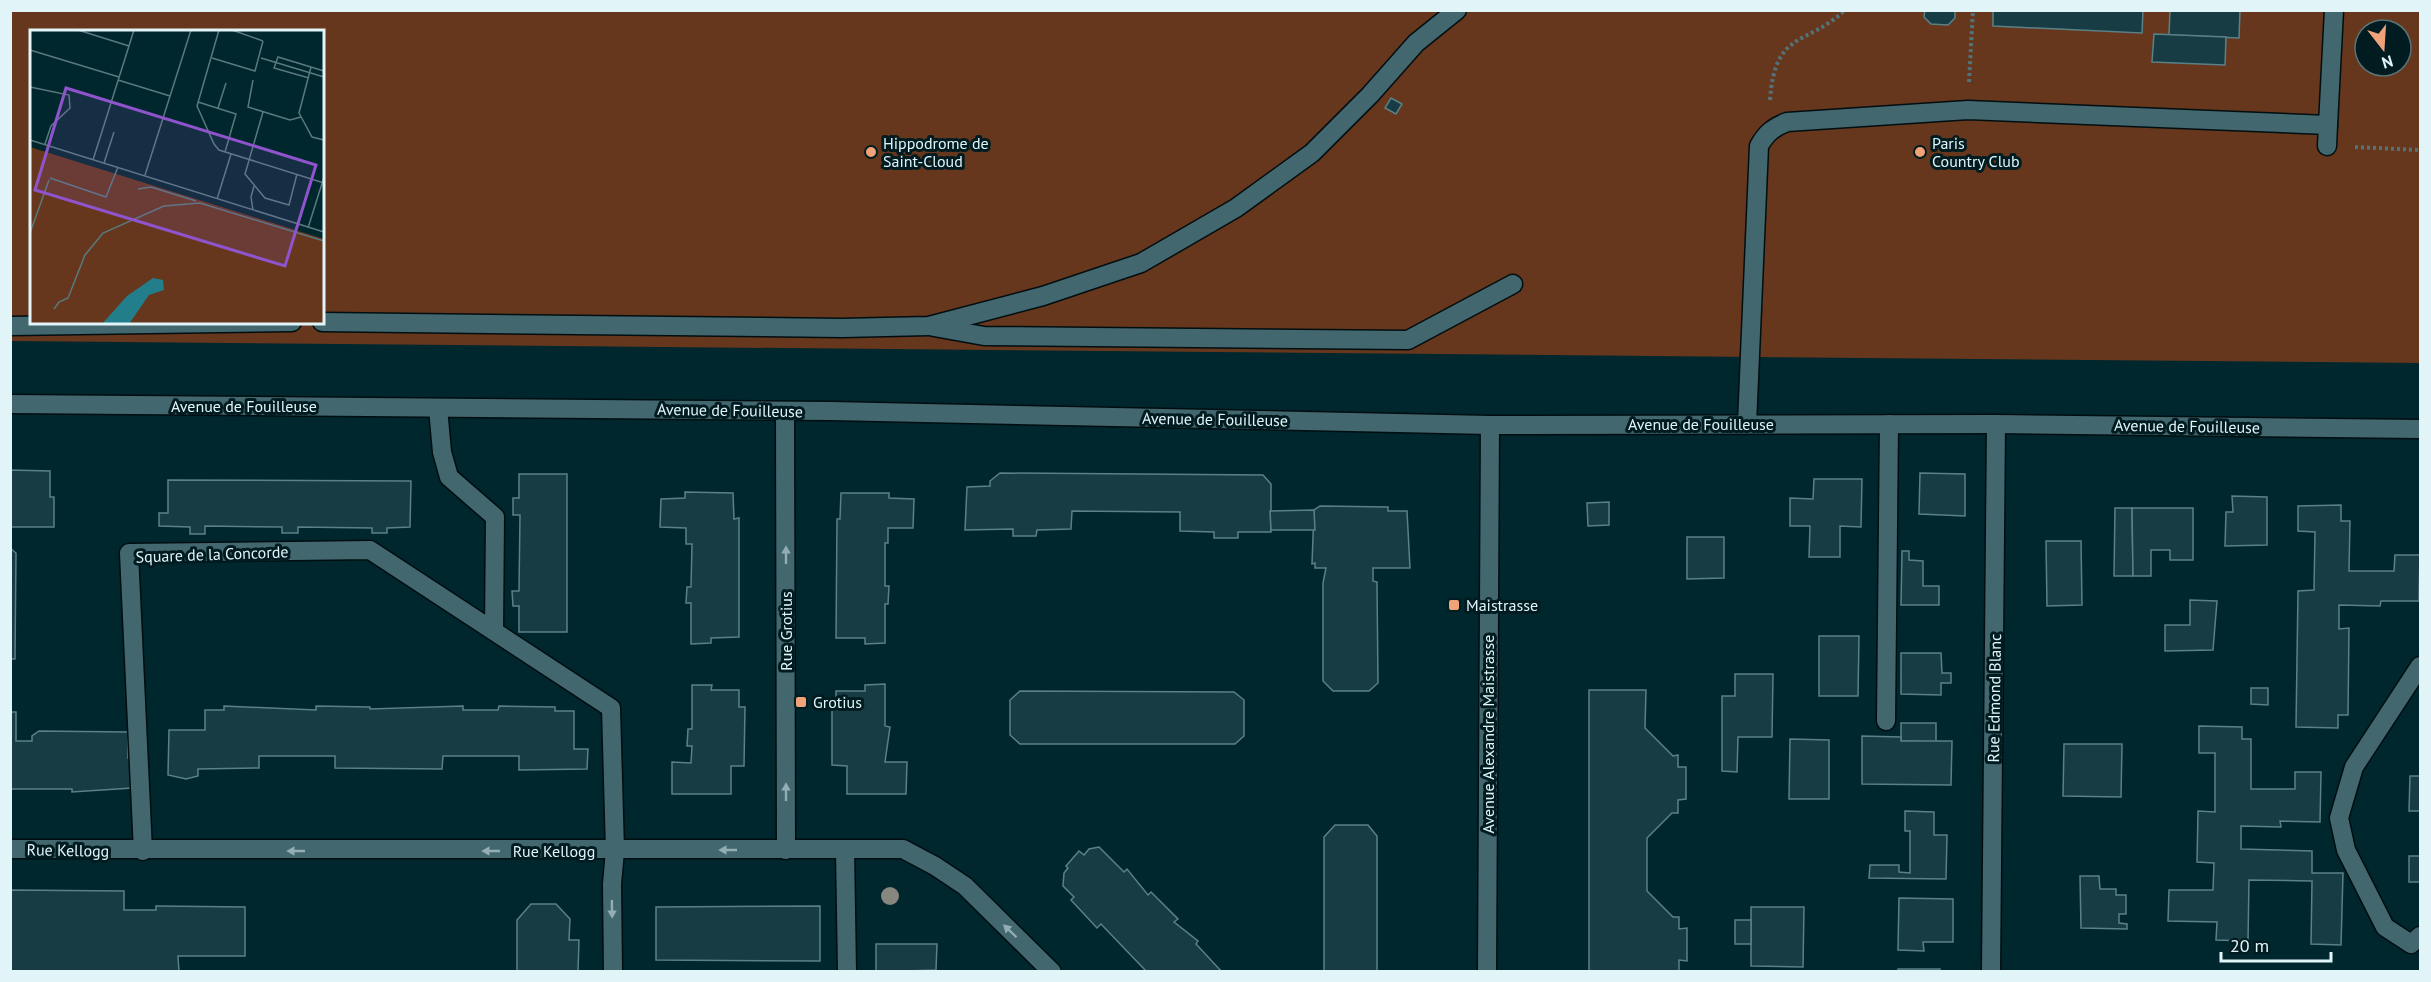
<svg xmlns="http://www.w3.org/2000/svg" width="2431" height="982" font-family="'PT Sans',sans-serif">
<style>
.green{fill:#66371c;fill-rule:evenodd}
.building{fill:#173c43;stroke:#5b8188;stroke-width:1.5}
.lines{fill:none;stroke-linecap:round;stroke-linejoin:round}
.minor-casing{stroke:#000e11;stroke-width:21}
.path{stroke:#537378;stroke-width:4;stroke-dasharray:3 3;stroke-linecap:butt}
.minor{stroke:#42676e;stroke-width:18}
.tree{fill:#87867f}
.oneway{fill:#92aeb4}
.poi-dot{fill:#f0a279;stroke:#011c21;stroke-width:2}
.labels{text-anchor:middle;stroke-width:6;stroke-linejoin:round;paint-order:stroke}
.poi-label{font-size:16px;fill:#e1f5f9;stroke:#011c21;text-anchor:start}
.street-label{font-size:16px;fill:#e1f5f9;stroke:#011c21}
.inset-road{fill:none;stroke:#5a797f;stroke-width:1.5}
.view{fill:#8f54cb;fill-opacity:0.15;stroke:#8f54cb;stroke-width:3}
.inset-edge{fill:none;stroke:#e1f5f9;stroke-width:3}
</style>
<rect width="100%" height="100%" fill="#00272d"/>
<!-- green -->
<path class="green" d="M10,11H2420V363L11,341ZM2365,30H2401V66H2365ZM32,32H322V322H32Z"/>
<!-- building -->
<g class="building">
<path d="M1925,10H1955V18L1948,25L1931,24L1924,17Z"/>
<path d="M1993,10H2143L2142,33L1993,26Z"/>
<path d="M2170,10H2240L2239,38L2169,35Z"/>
<path d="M2154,34L2226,37L2225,65L2152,62Z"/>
<path d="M1391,98L1402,104L1396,114L1385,108Z"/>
<path d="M10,470L50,471V497H54V527H10Z"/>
<path d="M1000,473L1263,475L1271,484V532H1238V538H1214V532L1180,531V512L1072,511L1071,529L1037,530L1036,536H1013V529L965,530L967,487L990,486V481Z"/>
<path d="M1920,473L1965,474V516L1919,514Z"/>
<path d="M519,474H567V632H519V606H513L512,591H519L520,515H513V498H519Z"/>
<path d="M1814,479H1862L1861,527L1840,526V557H1809L1810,526H1790V498L1813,499Z"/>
<path d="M168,480L411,481L410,527L387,528V533H372V528L298,527V533H282V527L205,526V534H190V527L159,526V513H168Z"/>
<path d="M685,492L733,493L734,519L739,518V637L711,638V643L691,644V603H686L687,587H691L692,544H686V528L660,527L661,499L685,498Z"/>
<path d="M841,493H889V498L914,499L913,528H888V543H885V586H889L888,604H885V643L865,644V638H836L837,519H840Z"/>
<path d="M2232,496L2267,497V545L2225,546L2226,512H2233Z"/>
<path d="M1609,502V525L1588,526L1587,503Z"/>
<path d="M2341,505V521H2350L2349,571H2394L2395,555H2420L2419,601H2381L2380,606L2339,605V629L2349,628L2348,715H2338V728L2296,727L2298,591L2314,590L2315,532L2298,531V506Z"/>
<path d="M1320,506L1388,507V511H1407L1410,568H1373V581L1377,582L1378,683L1369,691H1333L1323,681V583L1326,568H1315V563L1312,564L1314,510Z"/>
<path d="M2115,508H2132L2133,576H2114Z"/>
<path d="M2132,508H2193V560H2170V550H2151V576H2133Z"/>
<path d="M1314,510L1315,530H1271L1270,511Z"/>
<path d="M1687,537H1724V578L1687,579Z"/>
<path d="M2046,541H2081L2082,605L2047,606Z"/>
<path d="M10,548L16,553L15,659H10Z"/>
<path d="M1902,551H1909V560L1923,561V586H1939V605H1901Z"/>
<path d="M2190,600L2217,601L2213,650L2165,651V625H2190Z"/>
<path d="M1819,636H1859L1858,696H1819Z"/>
<path d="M1901,653H1941L1942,673H1951V683H1941V695L1901,694Z"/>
<path d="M1735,674H1773L1772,737H1738L1737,772L1722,771V696H1735Z"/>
<path d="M885,684V726L890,727L885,762H907L906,794H847V766L832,765V708H836V691H865V685Z"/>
<path d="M692,685H712L711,690H739V707H745L744,766H731V794H672V762L691,763L692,746H687L688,729H692Z"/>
<path d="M2251,688H2268V705L2251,704Z"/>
<path d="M1589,690H1646L1645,728L1673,756L1678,755V767H1686V799L1678,800V813H1672L1647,838V891L1673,917H1679V929L1687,928V961L1679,960V972H1589Z"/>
<path d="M1020,691L1234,692L1244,700V736L1235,744H1020L1010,735V700Z"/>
<path d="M224,706L316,710V706L370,707V709L463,706V710H498L499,706L555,707V711H574V749H588L587,769L519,770V756H443L442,769L335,768V756H259V768L198,769V776L186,779L168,775L169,730H205V710H224Z"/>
<path d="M10,712H16V741H32V736L39,731L128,732V758L132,757V788L72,792V789H10Z"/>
<path d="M1901,723H1936V742L1901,741Z"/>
<path d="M2199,726L2242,727V739H2251V789H2295V772H2321L2320,822L2280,821L2281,827L2241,826V849L2312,851V873H2343L2341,945L2311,944L2312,881L2249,880L2248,941L2216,940L2217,922L2168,921L2169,890H2213L2214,863L2197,862L2198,811L2215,812V753H2199Z"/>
<path d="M1862,736L1901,737V741H1952L1951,785L1862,784Z"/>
<path d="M1790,739L1829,740V799H1789Z"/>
<path d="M2064,744H2122L2121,797L2063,796Z"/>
<path d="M2410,776H2420V811H2409Z"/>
<path d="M1905,811L1934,812V835H1947L1946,879L1869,878L1870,865H1899V872L1910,873V831H1905Z"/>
<path d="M1335,825H1368L1377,836V972H1324V837Z"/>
<path d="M1099,847L1124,872L1127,869L1148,895L1151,892L1178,919L1174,922L1198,941L1196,944L1222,972H1147L1101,924L1097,928L1071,900L1074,897L1063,886L1064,873L1068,868L1066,866L1079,851L1084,855L1089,849Z"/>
<rect x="2409" y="856" width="11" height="26"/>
<path d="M2080,876H2099L2100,889H2116V895H2126V914H2119V923L2127,924V929L2081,928Z"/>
<path d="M10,890L124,891V910H156V906H158L245,907V956H178L179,972H10Z"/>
<path d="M1899,898L1953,899V942H1923L1924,951L1898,950Z"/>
<path d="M531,904H556L570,919L569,940H579L578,972H517V920Z"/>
<path d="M820,906V961L656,960V907Z"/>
<path d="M1751,907H1804L1803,967L1751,966Z"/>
<rect x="1735" y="920" width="16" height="24"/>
<path d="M876,944H937L936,970L876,972Z"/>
<rect x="1898" y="969" width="42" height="3"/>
</g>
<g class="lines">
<!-- minor casing -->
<g class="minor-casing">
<g id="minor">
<path d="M2328,125L2334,10"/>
<path d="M322,322L842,328L929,326L1043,296L1141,263L1236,208L1312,153L1370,95L1416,43L1457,10"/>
<path d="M10,326L292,322"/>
<path d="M934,327L984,336L1408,340L1513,284"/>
<path d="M10,404L831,411L1490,425L1996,424L2420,429"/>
<path d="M438,408L442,452L449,477L495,517L494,630"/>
<path d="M785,411L786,850"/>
<path d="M1747,424L1759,146C1766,133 1774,127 1787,122L1968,110L2328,125L2327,146"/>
<path d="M2420,666L2354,767L2339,818L2346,850L2385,927L2411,944L2420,936"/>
<path d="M1886,721L1889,424"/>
<path d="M10,849H903L935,866L965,886L1052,972"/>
<path d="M845,850L847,972"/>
<path d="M143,851L129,553L370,550L611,708L615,851L612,884L613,972"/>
<path d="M1487,972L1490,425"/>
<path d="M1991,972L1996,424"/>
</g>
</g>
<!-- path -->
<g class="path">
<path d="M1969,82L1973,10"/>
<path d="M1770,100C1775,29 1806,47 1845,10"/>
<path d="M2355,147L2420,150"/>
</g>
<!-- minor -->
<use href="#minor" class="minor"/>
</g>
<!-- trees -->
<circle class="tree" cx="890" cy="896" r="9"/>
<!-- one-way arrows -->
<defs><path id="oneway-solid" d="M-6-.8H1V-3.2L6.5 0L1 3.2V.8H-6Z" transform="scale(1.5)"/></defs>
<g class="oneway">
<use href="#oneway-solid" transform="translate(786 555) rotate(-90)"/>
<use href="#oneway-solid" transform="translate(786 792) rotate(-90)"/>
<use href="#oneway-solid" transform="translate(728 850) rotate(180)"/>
<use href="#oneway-solid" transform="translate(296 851) rotate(-180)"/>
<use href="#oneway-solid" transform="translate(491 851) rotate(-180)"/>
<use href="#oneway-solid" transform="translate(612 909) rotate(89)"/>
<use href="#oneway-solid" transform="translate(1010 931) rotate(-136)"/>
</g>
<!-- markers -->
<g class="poi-dot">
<circle cx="871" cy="152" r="6"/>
<circle cx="1920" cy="152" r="6"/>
<rect x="1448" y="599" width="12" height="12" rx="3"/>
<rect x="795" y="696" width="12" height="12" rx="3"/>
</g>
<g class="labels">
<!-- poi labels -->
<g class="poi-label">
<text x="883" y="149">Hippodrome de<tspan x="883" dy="18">Saint-Cloud</tspan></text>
<text x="1932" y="149">Paris<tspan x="1932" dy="18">Country Club</tspan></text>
<text x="1466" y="611">Maistrasse</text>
<text x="813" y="708">Grotius</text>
</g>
<!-- street labels -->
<g class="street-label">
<text x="244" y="412">Avenue de Fouilleuse</text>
<text transform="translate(730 410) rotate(1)" y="6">Avenue de Fouilleuse</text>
<text transform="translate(1215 419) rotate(1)" y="6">Avenue de Fouilleuse</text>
<text x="1701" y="430">Avenue de Fouilleuse</text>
<text transform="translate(2187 426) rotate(1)" y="6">Avenue de Fouilleuse</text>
<text transform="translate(212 554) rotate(-2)" y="6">Square de la Concorde</text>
<text transform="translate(786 631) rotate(-90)" y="6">Rue Grotius</text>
<text transform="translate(1994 698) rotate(-89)" y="6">Rue Edmond Blanc</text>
<text transform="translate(1488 734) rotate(-90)" y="6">Avenue Alexandre Maistrasse</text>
<text transform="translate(68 850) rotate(1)" y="6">Rue Kellogg</text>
<text x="554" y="857">Rue Kellogg</text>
</g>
</g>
<!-- overview -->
<g transform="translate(30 30)">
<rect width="294" height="294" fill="#00272d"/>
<path d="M0,117L294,209V294H0Z" fill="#66371c"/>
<path d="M123,248L133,250L134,260L119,265L99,294H72L97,266Z" fill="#237e8c"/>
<path class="inset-road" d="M48,0L99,16M189,0L167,76L184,114L189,120L294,153M202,0L233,11M0,20L89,47M182,28L225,41L233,11M231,28L294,47M281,37L269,83L282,107L294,110M279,48L244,38L248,27L294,41M88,50L140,66M223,50L218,77L260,90L271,87M0,57L39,65L40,78L21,96L15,114M168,72L206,84L195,122M188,78L196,53M233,82L215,144L235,168L259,175L267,144M0,110L294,202M63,130L104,0M74,133L84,102M115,145L161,0M20,148L76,167L88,137M108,159L121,157L166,171M187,169L201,124M223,180L221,167L224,156M278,198L294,147M0,203L19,150M24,279L29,272L38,268L55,225L73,203L134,176L170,173L294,211"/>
<path class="view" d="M36,58L286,135L255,236L5,160Z"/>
<rect width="294" height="294" class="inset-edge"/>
</g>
<!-- border -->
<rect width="2431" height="982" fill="none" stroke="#e1f5f9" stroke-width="24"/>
<!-- north arrow -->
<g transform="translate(2383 48) rotate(163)"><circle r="28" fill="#011c21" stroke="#5b7377" stroke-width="1.5"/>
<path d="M0-4.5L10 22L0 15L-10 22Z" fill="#f0a279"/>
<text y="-9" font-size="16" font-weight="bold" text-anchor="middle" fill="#e1f5f9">N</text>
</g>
<!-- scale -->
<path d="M2221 952v9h110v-9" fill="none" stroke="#e1f5f9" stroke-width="3"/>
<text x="2230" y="952" font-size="18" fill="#e1f5f9" stroke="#011c21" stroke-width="4.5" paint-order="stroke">20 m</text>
</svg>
